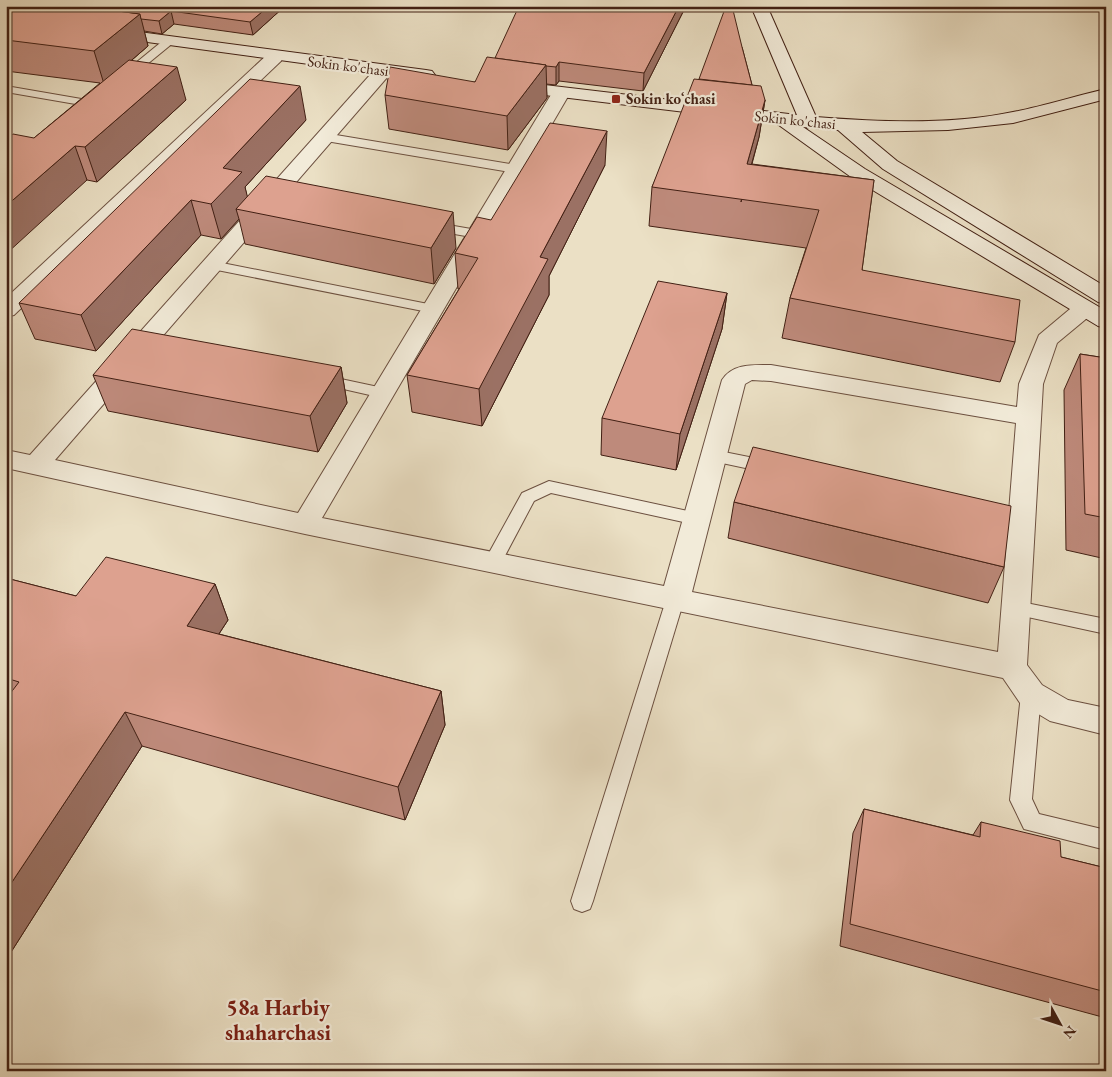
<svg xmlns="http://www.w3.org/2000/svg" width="1112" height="1077" font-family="'EB Garamond',serif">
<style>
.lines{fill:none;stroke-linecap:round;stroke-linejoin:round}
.lane-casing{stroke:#6c5040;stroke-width:2}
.street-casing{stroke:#6c5040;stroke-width:2}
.secondary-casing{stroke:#422014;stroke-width:2}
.lane{fill:#f2ebd9;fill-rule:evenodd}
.street{fill:#f2ebd9;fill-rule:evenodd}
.secondary{fill:#f2ebd9;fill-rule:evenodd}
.wall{fill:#be8a7b;stroke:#422014}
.shaded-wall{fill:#9b7164;stroke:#422014}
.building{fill:#dda18f;stroke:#422014}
.poi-dot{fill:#8f2418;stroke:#f2ebd9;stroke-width:2}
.labels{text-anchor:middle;stroke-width:4.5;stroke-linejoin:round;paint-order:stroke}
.far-street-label{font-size:15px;fill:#422014;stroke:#f2ebd9}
.far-poi-label{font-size:15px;font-weight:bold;fill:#422014;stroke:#f2ebd9;text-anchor:start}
.near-neighbourhood-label{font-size:22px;font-weight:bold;fill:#7a1f14;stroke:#f2ebd9}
</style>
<rect width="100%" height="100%" fill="#ebe0c5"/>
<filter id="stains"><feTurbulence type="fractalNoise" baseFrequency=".004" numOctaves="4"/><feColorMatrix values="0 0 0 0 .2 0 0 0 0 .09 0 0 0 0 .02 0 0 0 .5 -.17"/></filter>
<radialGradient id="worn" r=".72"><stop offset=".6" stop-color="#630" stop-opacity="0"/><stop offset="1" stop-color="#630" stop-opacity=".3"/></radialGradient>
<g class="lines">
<!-- lane casing -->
<g class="lane-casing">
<g id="lane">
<path d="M169,38L173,39L174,41L173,43L129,79H121L120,77L121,75L165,39Z"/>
<path d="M6,86L93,101L99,104L93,107L6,92Z"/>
<path d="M324,133L516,165L522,169L516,173L320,140L318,137Z"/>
<path d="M431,222L477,230L484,234L477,238L426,229L424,226Z"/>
<path d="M212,261L433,305L438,306L440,309L438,312L433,313L207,268L205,265L207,262Z"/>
<path d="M322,375L383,388L388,389L391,393L388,397L383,398L317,383L314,380L317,377Z"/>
<path d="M714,450L769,461L775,463L777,467L775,471L769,473L708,460L706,456L708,452Z"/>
<path d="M549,481L697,513L703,515L706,519L703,523L697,525L551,493L534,501L499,567L493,569L487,567L484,562L522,493Z"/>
<path d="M675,593L681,595L684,600L593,901L590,909L582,912L574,909L571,901L666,600L669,595Z"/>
<path d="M1016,601L1106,619V634L1009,613L1007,608L1009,603Z"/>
<path d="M1031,686L1038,688L1041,694L1032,799L1039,814L1106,830V850L1024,829L1010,800L1021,694L1024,688Z"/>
</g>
</g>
<!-- street casing -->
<g class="street-casing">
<g id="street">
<path d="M275,52L281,53L283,57L281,61L14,315L6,317V298L269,53Z"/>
<path d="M384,65L390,66L393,70L390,74L55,460L298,513L552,93L555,89L561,88L567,89L570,93L322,518L664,586L722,380C733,363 753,365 771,365L1017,407L1019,384L1039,335L1076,304L1084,302L1092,304L1095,309L1092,314L1057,343L1043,384L1027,665L1042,685L1068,700L1106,708V735L1050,721L1020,703L1003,678L305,534L6,468V450L30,455L378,66ZM752,380L771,381L1016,423L998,652L692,592L745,384Z"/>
</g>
</g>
<!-- secondary casing -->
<g class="secondary-casing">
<g id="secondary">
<path d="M751,6H767L816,117C879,122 951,125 1013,112C1044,106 1075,96 1106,89V99L1013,123L948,130L862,132L897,161L1106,287V304L1098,302L883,169L838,130L803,127L865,169L1106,311V328L1098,326L851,177L776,123L511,91L505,90L502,86L505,82L511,81L797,115Z"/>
<path d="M109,28L426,70L432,71L435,75L432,79L426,80L103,36L101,33L103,30Z"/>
</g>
</g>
<!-- lane -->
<use href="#lane" class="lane"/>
<!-- street -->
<use href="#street" class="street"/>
<!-- secondary -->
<use href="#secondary" class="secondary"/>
</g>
<!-- wall -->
<g class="wall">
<path d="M6,6H285L253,35L174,24L162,34L144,31L148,46L132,60L186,100L97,182L87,180L34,138L100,83L6,71Z"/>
<path d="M686,6L643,91L559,81L556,85L546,84L547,98L508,150L389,129L385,95L475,82L495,58Z"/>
<path d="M742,47L752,85L765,100L759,137L752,164L874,180L862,270L1015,342L1000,382L782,338L790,298L806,248L649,226L652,187L699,79Z"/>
<path d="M306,120L245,187L247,197L456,248L434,284L245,244L239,219L221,239L201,235L96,351L35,339L19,303Z"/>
<path d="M605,165L549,276V295L482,426L412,412L407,375L459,289H458L455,253L491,220Z"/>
<path d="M727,293L722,329L676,470L601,455L602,418Z"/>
<path d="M1080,354L1106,358V559L1066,550L1064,390Z"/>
<path d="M341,367L347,403L318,452L108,411L93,375Z"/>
<path d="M734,502L1004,567L988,603L728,538Z"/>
<path d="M6,578L76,596L215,584L228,620L219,634L441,691L445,725L405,820L142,746L6,960Z"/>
<path d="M864,809L973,835L981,822L1061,857L1106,868V1018L840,946L853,833Z"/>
</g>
<!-- shaded-wall -->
<g class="shaded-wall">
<path d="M269,6H285L253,35L250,22Z"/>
<path d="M679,6H686L643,91L644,73Z"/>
<path d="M171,11L174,24L162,34L159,21Z"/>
<path d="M140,14L148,46L104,84L94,51Z"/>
<path d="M559,62V81L556,85V67Z"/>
<path d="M546,65L547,98L508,150L507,116Z"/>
<path d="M177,67L186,100L97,182L85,147Z"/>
<path d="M300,86L306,120L245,187L250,207L236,209L239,219L221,239L211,204L223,168Z"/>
<path d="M765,100L759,137L741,202L747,164Z"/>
<path d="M607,131L605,165L549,276V295L482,426L479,389L540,257Z"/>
<path d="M75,146L87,180L6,254V206Z"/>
<path d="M191,200L201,235L96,351L81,315Z"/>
<path d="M453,212L456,248L434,284L431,248Z"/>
<path d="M727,293L722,329L676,470L680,434Z"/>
<path d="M341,367L347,403L318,452L310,416Z"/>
<path d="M215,584L228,620L201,661L187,626Z"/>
<path d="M441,691L445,725L405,820L398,787Z"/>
<path d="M125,712L142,746L6,960V891Z"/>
</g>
<!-- building -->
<g class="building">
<path d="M6,6H81L140,14L94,51L6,40Z"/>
<path d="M81,6H269L250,22L171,11L159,21L141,19L140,14Z"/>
<path d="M519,6H679L644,73L559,62L556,67L546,66V65L495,58Z"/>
<path d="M726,6H732L742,47L752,85L699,79Z"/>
<path d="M487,57L546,65L507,116L385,95L390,67L475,82Z"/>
<path d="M129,60L177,67L85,147L75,146L6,206V140L13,134L34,138Z"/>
<path d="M250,79L300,86L223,168L242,172L211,204L191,200L81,315L19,303Z"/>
<path d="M694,79L761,86L765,100L747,164L874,180L862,270L1020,300L1015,342L790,298L819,210L652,187Z"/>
<path d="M550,123L607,131L540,257L548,259L479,389L407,375L478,258L455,253L477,217L491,220Z"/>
<path d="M266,176L453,212L431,248L236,209Z"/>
<path d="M658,281L727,293L680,434L602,418Z"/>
<path d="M132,329L341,367L310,416L93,375Z"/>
<path d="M1080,354L1106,358V518L1085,514Z"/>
<path d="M753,447L1011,506L1004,567L734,502Z"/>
<path d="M106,557L215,584L187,626L441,691L398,787L125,712L6,891V699L19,682L6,678V578L76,596Z"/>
<path d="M864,809L980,837L981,822L1060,841L1061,857L1106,868V992L850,924Z"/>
</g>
<!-- markers -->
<rect class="poi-dot" x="611" y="94" width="10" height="10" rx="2.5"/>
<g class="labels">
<!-- far-street labels -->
<g class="far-street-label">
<text transform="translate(348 66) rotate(7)" y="5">Sokin ko'chasi</text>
<text transform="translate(795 120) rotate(6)" y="5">Sokin ko'chasi</text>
</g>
<!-- far-poi labels -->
<g class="far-poi-label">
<text x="626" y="104">Sokin koʻchasi</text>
</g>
<!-- near-neighbourhood labels -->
<g class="near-neighbourhood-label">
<text x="278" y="1015">58a Harbiy<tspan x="278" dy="25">shaharchasi</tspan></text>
</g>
</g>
<!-- margin -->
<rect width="1112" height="1077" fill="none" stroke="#ebe0c5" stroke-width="25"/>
<rect x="8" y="8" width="1097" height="1062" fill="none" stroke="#422014" stroke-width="2.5"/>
<rect x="12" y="12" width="1087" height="1052" fill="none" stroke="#422014"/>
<!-- north arrow -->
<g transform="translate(1060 1024) rotate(130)" stroke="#f2ebd9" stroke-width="4" paint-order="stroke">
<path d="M0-4L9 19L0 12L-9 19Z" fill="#422014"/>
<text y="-8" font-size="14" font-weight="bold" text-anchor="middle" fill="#422014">N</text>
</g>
<rect width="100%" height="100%" filter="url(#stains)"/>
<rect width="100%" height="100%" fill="url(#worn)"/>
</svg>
